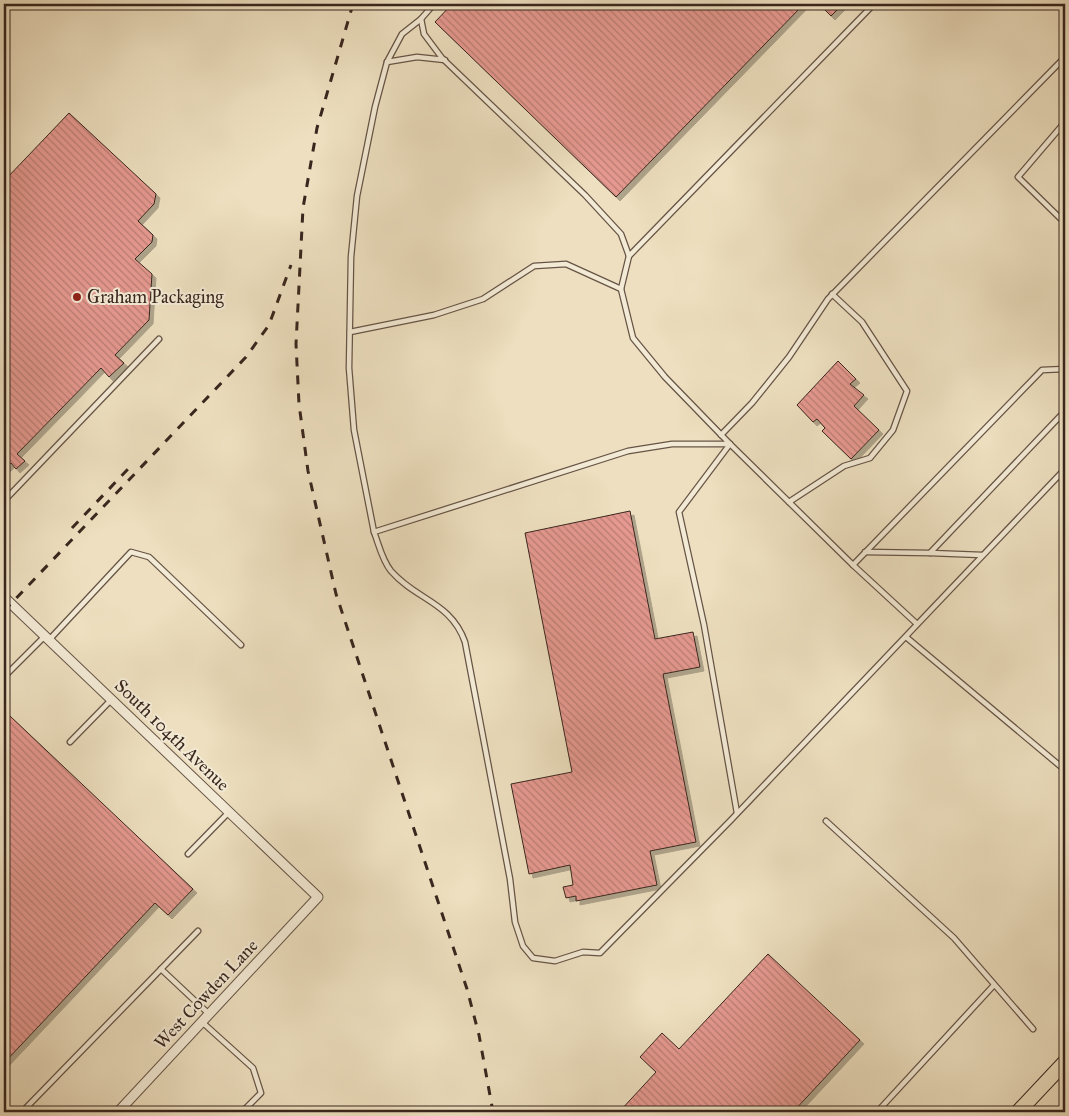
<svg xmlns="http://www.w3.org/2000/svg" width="1069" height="1116" font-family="'IM FELL Great Primer',serif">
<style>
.building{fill:url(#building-back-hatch);stroke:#39261e;filter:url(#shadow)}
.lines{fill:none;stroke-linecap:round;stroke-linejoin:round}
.service-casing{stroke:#665446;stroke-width:7}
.minor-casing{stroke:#665446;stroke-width:11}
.primary-casing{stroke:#39261e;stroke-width:16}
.service{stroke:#f3ead5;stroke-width:4.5}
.minor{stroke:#f3ead5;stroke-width:9}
.primary{stroke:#eddfbf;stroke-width:14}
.rail{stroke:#39261e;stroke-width:3;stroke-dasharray:9 9;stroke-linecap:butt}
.poi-dot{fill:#8f2418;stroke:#f3ead5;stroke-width:2}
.labels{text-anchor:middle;stroke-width:4;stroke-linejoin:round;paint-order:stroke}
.poi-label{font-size:18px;fill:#39261e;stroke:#f3ead5;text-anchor:start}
.street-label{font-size:18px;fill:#39261e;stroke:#f3ead5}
</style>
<defs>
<pattern id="building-back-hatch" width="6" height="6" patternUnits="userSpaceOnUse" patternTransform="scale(1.25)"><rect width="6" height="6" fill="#e69990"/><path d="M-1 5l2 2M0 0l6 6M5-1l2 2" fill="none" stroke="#bb7d75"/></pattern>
<filter id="shadow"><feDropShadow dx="4" dy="4" stdDeviation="0" flood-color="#0004"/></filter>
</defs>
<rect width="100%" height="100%" fill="#eddfbf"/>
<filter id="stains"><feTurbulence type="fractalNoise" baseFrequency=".004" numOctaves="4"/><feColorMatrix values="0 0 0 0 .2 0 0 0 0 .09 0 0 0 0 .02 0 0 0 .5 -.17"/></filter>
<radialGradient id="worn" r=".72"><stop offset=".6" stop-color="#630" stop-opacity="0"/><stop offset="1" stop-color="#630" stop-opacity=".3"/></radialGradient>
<!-- building -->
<g class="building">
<path d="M452,4H804L616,197L435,22Z"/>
<path d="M819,4H843L831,16Z"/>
<path d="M69,113L156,194L154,204L138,221L153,235L152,242L135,259L152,274L149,320L115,355L124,363L109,377L101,368L17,454L25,461L16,469L11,463L4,470V181Z"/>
<path d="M838,361L856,379L850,384L864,395L854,406L879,430L851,459L822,431L825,428L817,419L813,422L797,405Z"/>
<path d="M630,511L655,639L693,632L700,667L663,674L696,842L650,851L657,885L576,901V896L566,898L563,887L573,885L570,865L529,874L511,784L572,772L525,533Z"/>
<path d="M10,716L193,889L168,915L155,903L4,1063V723Z"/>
<path d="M768,954L860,1040L793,1112H619L656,1072L640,1057L662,1033L679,1049Z"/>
</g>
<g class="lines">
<!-- service casing -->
<g class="service-casing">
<g id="service">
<path d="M434,4L421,19L424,34L442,58L585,195L621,234L629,256L621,289L633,338L665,377L730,444"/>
<path d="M387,62L417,57L445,60"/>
<path d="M1065,122L1018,177L1065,223"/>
<path d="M629,256L874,4"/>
<path d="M350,332L434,315L483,299L534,266L566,264L621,289"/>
<path d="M721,435L752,403L789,357L828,299L1065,57"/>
<path d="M730,444H672L628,451L374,532C379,545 382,560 391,571C416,600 451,602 465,642L510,879L515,922L523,946L533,958L555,961L583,952L600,953L731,820L1065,469"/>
<path d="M4,501L159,339"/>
<path d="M789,502L844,466L870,458L893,430L907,391L862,322L832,294"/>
<path d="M374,532L354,430L349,368L351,257L357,196L375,107L387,62L402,34L421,19"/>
<path d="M865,552L930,553"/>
<path d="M982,555L930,553L1065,411"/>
<path d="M853,565L1042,370L1065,369"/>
<path d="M906,637L1065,770"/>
<path d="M49,640L131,552L149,557L241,645"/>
<path d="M4,677L45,636"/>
<path d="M70,742L111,700"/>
<path d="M737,813L704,625L679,512L730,444L853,565L917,624"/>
<path d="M826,821L954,938L1033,1029"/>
<path d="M188,854L229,812"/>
<path d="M161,969L209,1014"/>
<path d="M202,1022L253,1068L261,1093L242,1112"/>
<path d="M22,1112L198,931"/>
<path d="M877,1112L994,985"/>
</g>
</g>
<!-- minor casing -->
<g class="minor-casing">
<path id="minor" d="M4,597L318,897L118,1112"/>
</g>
<!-- primary casing -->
<g class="primary-casing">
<path id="primary" d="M1018,1112L1065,1062"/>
</g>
<!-- service -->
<use href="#service" class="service"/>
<!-- minor -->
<use href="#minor" class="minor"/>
<!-- primary -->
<use href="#primary" class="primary"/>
<!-- rail -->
<g class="rail">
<path d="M353,4L317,128L303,208L296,344L299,404L308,471L336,594L467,989L479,1035L493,1112"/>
<path d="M72,528L129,468"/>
<path d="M4,611L246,357L269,325L291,265"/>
</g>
</g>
<!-- markers -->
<circle class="poi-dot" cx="77" cy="297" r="5"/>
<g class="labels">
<!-- poi labels -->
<g class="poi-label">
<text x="87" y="303">Graham Packaging</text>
</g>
<!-- street labels -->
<g class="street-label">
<text transform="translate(172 735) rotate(44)" y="6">South 104th Avenue</text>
<text transform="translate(206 994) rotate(-47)" y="6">West Cowden Lane</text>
</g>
</g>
<!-- margin -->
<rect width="1069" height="1116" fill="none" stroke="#eddfbf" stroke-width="20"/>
<rect x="5" y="5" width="1059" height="1106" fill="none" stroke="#39261e" stroke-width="2.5"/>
<rect x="10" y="10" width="1049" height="1096" fill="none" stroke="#39261e"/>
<rect width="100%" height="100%" filter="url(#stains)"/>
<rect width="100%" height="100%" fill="url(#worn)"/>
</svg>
